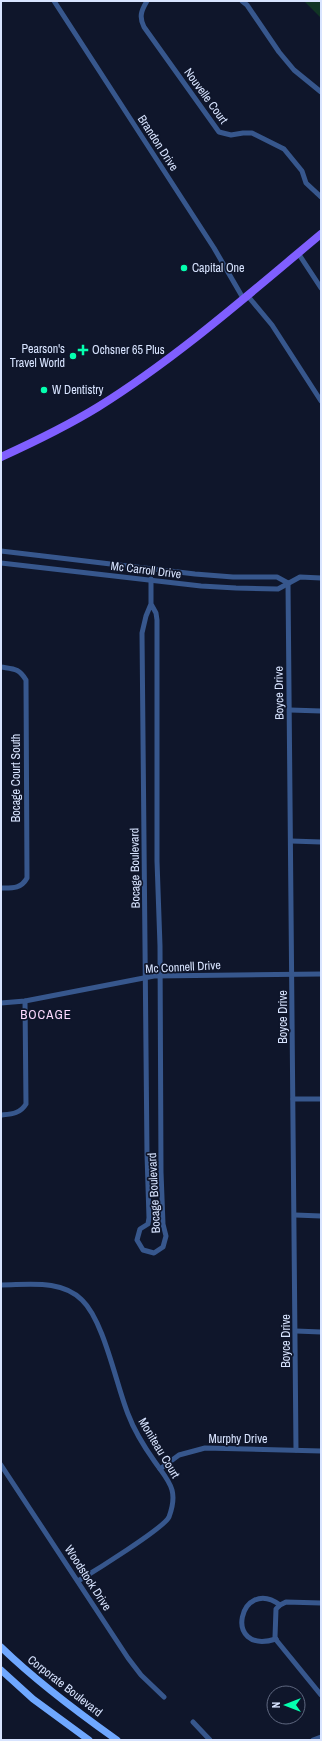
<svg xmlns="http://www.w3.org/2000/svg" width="322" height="1741" font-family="'Archivo Narrow',sans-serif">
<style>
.green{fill:#113525}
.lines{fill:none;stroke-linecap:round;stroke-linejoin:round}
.street{stroke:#37578d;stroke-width:5}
.secondary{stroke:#6fa8ff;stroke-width:7}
.primary{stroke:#805fff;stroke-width:8}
.poi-dot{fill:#04ffaf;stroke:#0f162b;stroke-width:1.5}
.labels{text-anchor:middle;stroke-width:3.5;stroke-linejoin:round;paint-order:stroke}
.street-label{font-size:12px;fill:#d8e4ff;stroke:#0f162b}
.poi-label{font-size:12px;fill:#d8e4ff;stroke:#0f162b;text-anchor:start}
.neighbourhood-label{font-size:13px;letter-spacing:1px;fill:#fddaff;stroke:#0f162b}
</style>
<rect width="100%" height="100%" fill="#0f162b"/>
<!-- green -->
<path class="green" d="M304,1H321V18Z"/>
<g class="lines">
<!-- street -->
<g class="street">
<path d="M54,1L214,248L243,298"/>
<path d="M147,1C141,11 139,17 144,27L219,132L231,135L243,133H252L284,149L302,171L306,183L321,197"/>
<path d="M242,1L247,5L279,52L294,70L321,92"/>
<path d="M298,253L321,288"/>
<path d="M247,295L272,325L321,401"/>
<path d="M1,551L195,574L233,577H277L288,583"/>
<path d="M1,563L201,586L236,588L278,589L300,577L321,578"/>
<path d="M151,579V604L156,613L157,620V861L160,946L161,1172L163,1224L166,1236L163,1247L154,1253L143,1250L137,1240L140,1229L148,1224L149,1218L147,1154L142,633L146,616L151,604"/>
<path d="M288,583L296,1450"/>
<path d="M1,667C14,669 19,668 26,680L27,878C21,889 12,888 1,888"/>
<path d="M290,710L321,711"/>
<path d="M291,841L321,842"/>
<path d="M1,1003L25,1001L154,976L321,974"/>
<path d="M293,1099H321"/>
<path d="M1,1115C11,1114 20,1114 26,1104L25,1001"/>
<path d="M295,1215L321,1216"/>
<path d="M1,1285C28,1285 61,1279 82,1300C104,1321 116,1384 128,1414C134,1430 145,1448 155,1462C169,1482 179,1490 169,1517C164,1528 93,1572 78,1581"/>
<path d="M296,1331L321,1332"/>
<path d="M1,1465L128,1658L141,1675L164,1697"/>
<path d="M160,1469L179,1455L205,1448L321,1451"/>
<path d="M321,1603L286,1602L280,1605L276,1609L275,1637L277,1641L321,1695"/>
<path d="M276,1639C221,1656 240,1575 280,1605"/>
<path d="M193,1722L210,1740"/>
<path d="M313,1740L321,1737"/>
</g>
<!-- secondary -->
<g class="secondary">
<path d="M1,1647C37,1682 76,1711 117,1740"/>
<path d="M1,1670L33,1699L89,1740"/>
</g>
<!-- primary -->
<path class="primary" d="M1,457C34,442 67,426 98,407C178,357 249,294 321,234"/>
</g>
<!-- markers -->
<g class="poi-dot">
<circle cx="184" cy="268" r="4"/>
<path d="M81 344h4v4h4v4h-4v4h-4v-4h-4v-4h4z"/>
<circle cx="73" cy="356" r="4"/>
<circle cx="44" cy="390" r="4"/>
</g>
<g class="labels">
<!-- street labels -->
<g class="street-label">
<text transform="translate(206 96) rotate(54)" y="4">Nouvelle Court</text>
<text transform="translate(158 143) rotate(57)" y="4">Brandon Drive</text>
<text transform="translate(146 570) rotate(7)" y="4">Mc Carroll Drive</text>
<text transform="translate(279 693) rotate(-91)" y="4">Boyce Drive</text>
<text transform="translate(16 778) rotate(-90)" y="4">Bocage Court South</text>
<text transform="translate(135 868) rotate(-91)" y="4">Bocage Boulevard</text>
<text transform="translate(183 967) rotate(-3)" y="4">Mc Connell Drive</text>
<text transform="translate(283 1017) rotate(-90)" y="4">Boyce Drive</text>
<text transform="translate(154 1193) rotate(-93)" y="4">Bocage Boulevard</text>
<text transform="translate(286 1341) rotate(-90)" y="4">Boyce Drive</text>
<text x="238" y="1443">Murphy Drive</text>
<text transform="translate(159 1448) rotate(59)" y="4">Moniteau Court</text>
<text transform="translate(88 1578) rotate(57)" y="4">Woodstock Drive</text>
<text transform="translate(65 1686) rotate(38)" y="4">Corporate Boulevard</text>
</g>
<!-- poi labels -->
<g class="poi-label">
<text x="192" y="272">Capital One</text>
<text x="65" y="353" text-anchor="end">Pearson's<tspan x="65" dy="14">Travel World</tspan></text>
<text x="92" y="354">Ochsner 65 Plus</text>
<text x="52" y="394">W Dentistry</text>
</g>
<!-- neighbourhood labels -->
<g class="neighbourhood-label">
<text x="46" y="1019">BOCAGE</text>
</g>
</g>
<!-- border -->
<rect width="322" height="1741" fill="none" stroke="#d8e4ff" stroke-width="4"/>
<!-- north arrow -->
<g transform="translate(286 1705) rotate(270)"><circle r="19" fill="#0f162b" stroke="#5f6880"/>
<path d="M0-3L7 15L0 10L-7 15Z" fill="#04ffaf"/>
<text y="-6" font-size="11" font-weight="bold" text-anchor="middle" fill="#d8e4ff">N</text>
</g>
</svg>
